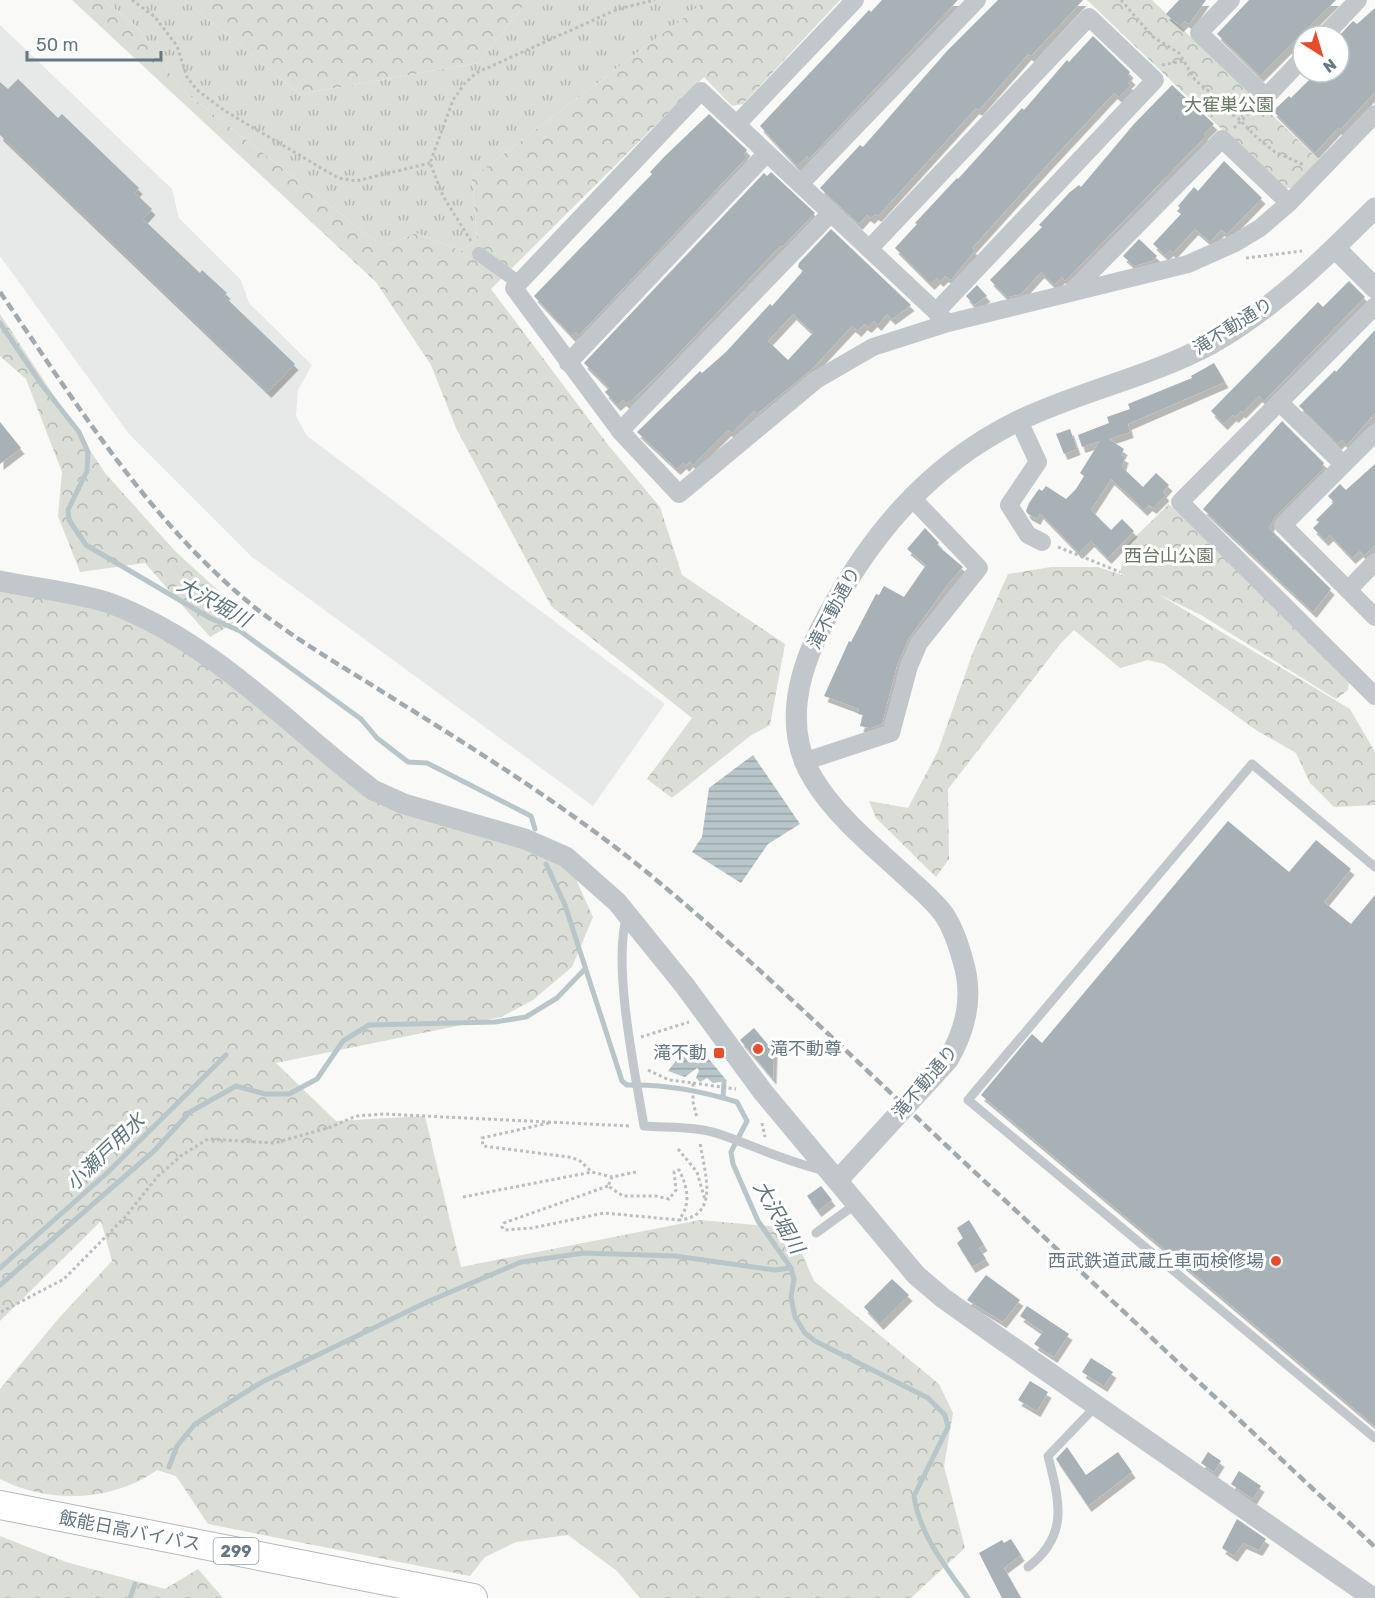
<svg xmlns="http://www.w3.org/2000/svg" width="1375" height="1598" font-family="Rubik,'Noto Sans JP',sans-serif">
<style>
.built{fill:#e7e9e8}
.grass{fill:url(#grass-tufts)}
.forest{fill:url(#forest-crowns)}
.water{fill:url(#water-rules)}
.lines{fill:none;stroke-linecap:round;stroke-linejoin:round}
.stream{stroke:#b8c6c9;stroke-width:5}
.building{fill:#a7b1b6;fill-rule:evenodd;filter:url(#shadow)}
.trunk-casing{stroke:#b3b9bc;stroke-width:30}
.path{stroke:#babec1;stroke-width:3;stroke-dasharray:3 3;stroke-linecap:butt}
.service{stroke:#c2c7cb;stroke-width:9}
.pedestrian{stroke:#c2c7cb;stroke-width:14}
.minor{stroke:#c2c7cb;stroke-width:18}
.tertiary{stroke:#c2c7cb;stroke-width:21}
.trunk{stroke:#fff;stroke-width:28}
.rail{stroke:#a1aaaf;stroke-width:4.5;stroke-dasharray:9 4.5;stroke-linecap:butt}
.poi-dot{fill:#e54d2c;stroke:#fff;stroke-width:2}
.labels{text-anchor:middle;stroke-width:6;stroke-linejoin:round;paint-order:stroke}
.shield{fill:#fff;stroke:#92a0a8;stroke-width:1.5}
.shield-label{font-size:16px;font-weight:bold;fill:#647782}
.park-label{font-size:18px;fill:#687a63;stroke:#fff}
.street-label{font-size:18px;fill:#647782;stroke:#fff}
.poi-label{font-size:18px;fill:#647782;stroke:#fff;text-anchor:end}
.water-label{font-size:20px;font-style:italic;fill:#5f767c;stroke:#fff}
</style>
<defs>
<pattern id="grass-tufts" width="24" height="20" patternUnits="userSpaceOnUse" patternTransform="scale(1.5)"><rect width="24" height="20" fill="#daded6"/><path d="M3 7l-1-3M5 7V3M7 7l1-3M15 17l-1-3M17 17v-4M19 17l1-3" fill="none" stroke="#b4b9b3"/></pattern>
<pattern id="forest-crowns" width="20" height="18" patternUnits="userSpaceOnUse" patternTransform="scale(1.5)"><rect width="20" height="18" fill="#daded6"/><path d="M2 6a3 3 0 1 1 6 0M12 15a3 3 0 1 1 6 0" fill="none" stroke="#b4b9b3"/></pattern>
<pattern id="water-rules" width="6" height="5" patternUnits="userSpaceOnUse" patternTransform="scale(1.5)"><rect width="6" height="5" fill="#b8c6c9"/><path d="M0 2.5h6" fill="none" stroke="#99a6a9"/></pattern>
<filter id="shadow"><feDropShadow dx="3.5" dy="6" stdDeviation="0" flood-color="#0004"/></filter>
</defs>
<rect width="100%" height="100%" fill="#f9f9f7"/>
<!-- built -->
<path class="built" d="M0,25L172,189L179,218L241,280L249,303L312,365L298,390L296,416L307,436L665,704L593,806L252,557L129,434L0,256Z"/>
<!-- grass -->
<path class="grass" d="M104,0H184L300,94L478,63L528,0H707L472,178L477,239L462,251L416,233L383,247L180,88L138,28Z"/>
<!-- forest -->
<g class="forest">
<path d="M72,0H104L138,28L180,88L383,247L416,233L462,251L477,239L472,178L707,0H840L743,104L732,106L704,77L491,289L609,446L660,507L682,575L785,644L770,725L750,736L672,798L647,779L692,718L551,606L456,428L431,365L376,282Z"/>
<path d="M184,0H528L478,63L300,94Z"/>
<path d="M1087,0H1152L1320,161L1293,188H1283Z"/>
<path d="M0,314L105,473L175,551L246,616L210,637L145,563L80,572L58,516L62,472L26,379L0,356Z"/>
<path d="M1169,504L1349,680L1348,690L1336,699L1201,615L1158,594L1350,709L1375,752V805L1334,807L1310,783L1296,753L1256,730L1164,664L1148,660L1120,668L1074,630L1061,643L948,789L949,859L936,877L876,818L869,801L908,808L938,751L973,652L1008,574L1051,567H1098L1125,576L1120,572L1128,544Z"/>
<path d="M0,581L157,623L373,790L566,857L593,917L572,967L533,1000L501,1017L276,1063L336,1121L425,1116L461,1267L700,1220L791,1228L814,1281L939,1384L953,1413L944,1466L965,1548L911,1598H640L617,1571L568,1535L516,1542L485,1557L470,1576L208,1524L176,1476L157,1470C112,1502 49,1504 0,1479V1389L59,1318L112,1261L101,1221L0,1321Z"/>
<path d="M0,1536L66,1562L165,1589L198,1569L223,1598H0Z"/>
</g>
<!-- water -->
<g class="water">
<path d="M753,755L800,824L768,844L741,883L692,852L702,837L709,788Z"/>
<path d="M695,1051L703,1052L727,1081L713,1083L707,1078L700,1082L696,1078L699,1070L697,1068L685,1077L668,1071L681,1054L688,1056Z"/>
</g>
<g class="lines">
<!-- stream -->
<g class="stream">
<path d="M0,323L42,385L79,432L88,452L87,471L68,510L69,520L86,545L210,618L240,631L361,719L377,738L408,762L427,763L531,816L535,829"/>
<path d="M546,864L565,905L622,1081L627,1085C664,1084 702,1091 737,1102L747,1121L731,1152L733,1164L758,1221L791,1268L794,1279L791,1297L795,1317L805,1333L815,1341L928,1398L945,1415L948,1427L914,1496C919,1534 946,1567 968,1598"/>
<path d="M723,1098L724,1082"/>
<path d="M0,1268L107,1173L226,1055"/>
<path d="M0,1285L154,1151L190,1112L236,1086L265,1094H289L317,1079L343,1041L369,1025L495,1022L526,1017L557,998L584,970"/>
<path d="M169,1467L177,1446L195,1424L262,1382L427,1302L521,1262L584,1253L675,1256L775,1270L791,1268"/>
<path d="M130,1598L135,1584"/>
</g>
</g>
<!-- building -->
<g class="building">
<path d="M882,0H958L809,159L807,156L797,166L760,126L869,10L871,12Z"/>
<path d="M998,0H1083L1031,56L1028,54L979,110L976,108L878,216L875,214L871,218L867,215L859,224L820,188L860,145L863,147L947,51Z"/>
<path d="M1179,0H1206L1189,24L1185,21L1180,26L1166,14Z"/>
<path d="M1249,0H1336L1260,76L1217,34Z"/>
<path d="M1375,8V92L1340,130L1338,128L1315,153L1273,111L1289,96L1291,98L1317,72H1339V36L1353,21L1357,24Z"/>
<path d="M1093,36L1130,72L1128,75L1132,79L1128,83L1131,85L1119,97L1114,93L1047,165L972,248L975,250L951,280L945,276L940,281L937,278L931,284L895,248L917,224L915,223L957,178L958,179L1022,108L1024,110L1067,60L1069,62Z"/>
<path d="M18,79L58,118L62,114L139,188L135,193L152,209L143,219L200,273L202,270L227,293L224,296L295,364L268,392L0,135V82L8,89Z"/>
<path d="M1172,85L1214,124L1204,134L1206,136L1065,281L1062,277L1054,285L1041,272L1021,294L1007,297L990,280L1042,227L1039,225L1070,192L1079,185L1081,187L1134,124Z"/>
<path d="M709,114L747,150L744,154L747,157L579,335L576,332L572,336L534,296L652,174L650,172L665,156Z"/>
<path d="M1224,161L1262,198L1227,234L1221,230L1210,242L1195,229L1173,253L1170,250L1165,255L1153,244L1181,214L1177,211L1180,208L1178,206L1194,187L1198,191Z"/>
<path d="M771,172L815,213L782,247L780,246L665,368L632,400L626,403L623,400L617,405L605,392L609,388L584,363L764,173L767,176Z"/>
<path d="M831,229L911,305L892,319L887,314L878,325L874,321L868,327L864,324L858,331L852,326L811,370L757,414L754,411L732,433L728,430L693,465L690,461L686,466L683,463L677,469L637,432L700,371L702,373L726,352L770,304L772,306L803,271L798,267L799,263ZM793,314L813,333L788,360L768,341Z"/>
<path d="M1139,239L1157,256L1152,261L1134,266L1123,256Z"/>
<path d="M1349,281L1365,297L1264,401L1259,396L1242,413L1241,411L1235,417L1233,415L1224,424L1211,411L1318,302L1323,307Z"/>
<path d="M977,285L987,296L974,305L966,296Z"/>
<path d="M1375,330V413L1347,445L1342,440L1338,444L1299,406L1335,370L1336,372Z"/>
<path d="M1214,363L1225,382L1128,424L1130,432L1109,439L1124,449L1121,455L1125,457L1122,467L1143,487L1156,473L1169,485L1163,492L1166,495L1153,508L1149,505L1144,510L1111,479L1091,510L1111,530L1122,519L1134,531L1108,558L1091,541L1079,553L1040,513L1037,519L1028,514L1026,511L1029,503L1039,489L1042,491L1046,486L1066,499L1076,489L1084,476L1080,473L1100,441L1082,447L1078,435L1109,423L1107,417L1130,409L1128,404L1192,378L1191,376Z"/>
<path d="M1282,421L1324,463L1322,466L1324,468L1275,517L1269,528L1331,589L1313,612L1203,509Z"/>
<path d="M0,422L21,448L0,464Z"/>
<path d="M1070,429L1077,449L1064,454L1056,434Z"/>
<path d="M1375,464V545L1364,556L1360,551L1352,558L1330,535L1325,540L1313,528L1319,522L1316,520L1334,502L1328,496L1340,484L1346,490Z"/>
<path d="M925,528L939,543L937,545L963,567L948,584L909,638L897,665L882,724L870,728L860,726L863,715L858,714L859,709L824,696L849,641L851,642L876,594L879,595L884,586L904,597L926,565L907,549Z"/>
<path d="M1228,821L1289,872L1316,840L1351,869L1324,902L1351,924L1375,895V1426L981,1095L1032,1034L1042,1043Z"/>
<path d="M754,1028L774,1052L773,1079L740,1040Z"/>
<path d="M821,1186L832,1200L818,1211L807,1196Z"/>
<path d="M969,1220L984,1245L979,1248L986,1259L972,1267L957,1243L963,1238L957,1228Z"/>
<path d="M986,1275L1020,1300L1003,1322L967,1300Z"/>
<path d="M892,1279L909,1295L880,1324L864,1307Z"/>
<path d="M1027,1306L1069,1334L1054,1357L1034,1344L1043,1332L1020,1316Z"/>
<path d="M1091,1358L1113,1372L1104,1386L1082,1372Z"/>
<path d="M1030,1381L1048,1392L1037,1411L1018,1400Z"/>
<path d="M1067,1447L1086,1475L1118,1452L1132,1472L1088,1506L1056,1459Z"/>
<path d="M1208,1452L1221,1461L1214,1472L1201,1463Z"/>
<path d="M1239,1471L1261,1486L1253,1499L1231,1484Z"/>
<path d="M1237,1519L1266,1539L1259,1550L1243,1543L1234,1556L1222,1548Z"/>
<path d="M1011,1539L1021,1555L1004,1568L1021,1598H1002L979,1553L1002,1540L1004,1543Z"/>
</g>
<g class="lines">
<!-- trunk casing -->
<g class="trunk-casing">
<path id="trunk" d="M0,1505L473,1598"/>
</g>
<!-- path -->
<g class="path">
<path d="M132,0L155,17L177,46L187,77L197,90L225,111L338,178L356,181L430,163"/>
<path d="M1121,0L1153,37L1179,53L1195,80L1226,105L1255,136L1275,152L1304,165"/>
<path d="M1162,65L1184,61"/>
<path d="M1234,128L1253,109"/>
<path d="M471,241L443,196L430,163L453,100L465,83L476,73L618,9L655,0"/>
<path d="M1246,258L1302,251"/>
<path d="M1058,547L1120,572"/>
<path d="M641,1037L689,1022"/>
<path d="M648,1070L669,1080L693,1083V1102L697,1118"/>
<path d="M693,1083L736,1089"/>
<path d="M549,1123L482,1138L483,1146L569,1157L579,1160L592,1172L612,1177"/>
<path d="M762,1123L765,1137"/>
<path d="M678,1149L697,1172L705,1200"/>
<path d="M636,1172L612,1177L608,1186L623,1196H656L669,1199L676,1190L674,1172L679,1170C688,1188 691,1204 679,1220C721,1216 704,1172 700,1142"/>
<path d="M608,1186L504,1223L502,1227L504,1230L532,1228L604,1213L679,1220"/>
<path d="M463,1197L592,1172"/>
<path d="M1,1312L64,1279L125,1217L158,1176L182,1155L208,1139L274,1143L331,1127L356,1116L384,1114L630,1126"/>
</g>
<!-- service -->
<g class="service">
<path d="M1375,867L1252,764L968,1100L1375,1438"/>
<path d="M627,915C612,965 635,1072 644,1126C670,1128 697,1126 722,1135C757,1147 787,1162 823,1170"/>
<path d="M816,1233L856,1204"/>
<path d="M1028,1567C1070,1535 1059,1500 1048,1456L1096,1406"/>
</g>
<!-- pedestrian -->
<path class="pedestrian" d="M479,254L519,283"/>
<!-- minor -->
<g class="minor">
<path d="M1231,0L1199,33L1266,97L1303,58"/>
<path d="M1324,36L1358,0"/>
<path d="M737,124L855,0"/>
<path d="M800,184L977,0"/>
<path d="M869,249L1089,17L1155,80L936,312"/>
<path d="M1071,292L1222,139L1289,203"/>
<path d="M1375,306L1180,502L1375,696"/>
<path d="M948,323L701,91L514,288L620,431L679,494L816,380L873,347L948,323L1188,264L1235,243L1260,228L1289,203L1375,114"/>
<path d="M568,363L767,153"/>
<path d="M1279,402L1343,464"/>
<path d="M1019,421L1038,462L1009,505L1028,535L1042,542"/>
<path d="M620,431L831,213"/>
<path d="M1375,433L1283,525L1375,617"/>
<path d="M1348,590L1375,562"/>
<path d="M803,762L891,733L909,666L919,643L979,568L911,497"/>
</g>
<!-- tertiary -->
<g class="tertiary">
<path d="M1335,248L1375,288"/>
<path d="M0,581C32,588 82,593 112,604C214,643 288,725 373,790L404,804L525,839L566,857L617,902L685,986L763,1092L916,1275L943,1298L995,1335L1373,1598"/>
<path d="M838,1180L948,1060C966,1029 974,997 963,961C959,946 954,930 945,916C936,903 923,892 911,881C878,850 838,819 814,780C784,732 796,678 820,630C866,540 925,467 1018,421C1080,391 1150,377 1211,344C1274,308 1324,259 1375,208"/>
</g>
<!-- trunk -->
<use href="#trunk" class="trunk"/>
<!-- rail -->
<path class="rail" d="M0,292C76,403 148,520 253,606C297,641 347,669 394,699C479,752 565,806 643,869C749,956 849,1054 949,1148C1091,1281 1233,1414 1375,1547"/>
</g>
<!-- markers -->
<g class="poi-dot">
<circle cx="758" cy="1049" r="6"/>
<rect x="713" y="1047" width="12" height="12" rx="3"/>
<circle cx="1276" cy="1261" r="6"/>
</g>
<g class="labels">
<!-- shield labels -->
<rect class="shield" x="213.5" y="1538" width="45" height="26" rx="4.5"/>
<g class="shield-label">
<text x="236" y="1557">299</text>
</g>
<!-- park labels -->
<g class="park-label">
<text x="1229" y="111">大寉巣公園</text>
<text x="1169" y="562">西台山公園</text>
</g>
<!-- street labels -->
<g class="street-label">
<text transform="translate(1233 326) rotate(-32)" y="6">滝不動通り</text>
<text transform="translate(834 608) rotate(-62)" y="6">滝不動通り</text>
<text transform="translate(925 1082) rotate(-50)" y="6">滝不動通り</text>
<text transform="translate(130 1531) rotate(11)" y="6">飯能日高バイパス</text>
</g>
<!-- poi labels -->
<g class="poi-label">
<text x="770" y="1055" text-anchor="start">滝不動尊</text>
<text x="707" y="1059">滝不動</text>
<text x="1264" y="1267">西武鉄道武蔵丘車両検修場</text>
</g>
<!-- water labels -->
<g class="water-label">
<text transform="translate(214 602) rotate(29)" y="7">大沢堀川</text>
<text transform="translate(105 1152) rotate(-44)" y="7">小瀬戸用水</text>
<text transform="translate(779 1217) rotate(60)" y="7">大沢堀川</text>
</g>
</g>
<!-- north arrow -->
<g transform="translate(1321 54) rotate(143)"><circle r="28" fill="#ffffff" stroke="#c1c9cd" stroke-width="1.5"/>
<path d="M0-4.5L10 22L0 15L-10 22Z" fill="#e54d2c"/>
<text y="-9" font-size="16" font-weight="bold" text-anchor="middle" fill="#647782">N</text>
</g>
<!-- scale -->
<path d="M27 51v9h134v-9" fill="none" stroke="#647782" stroke-width="3"/>
<text x="36" y="51" font-size="18" fill="#647782" stroke="#ffffff" stroke-width="4.5" paint-order="stroke">50 m</text>
</svg>
